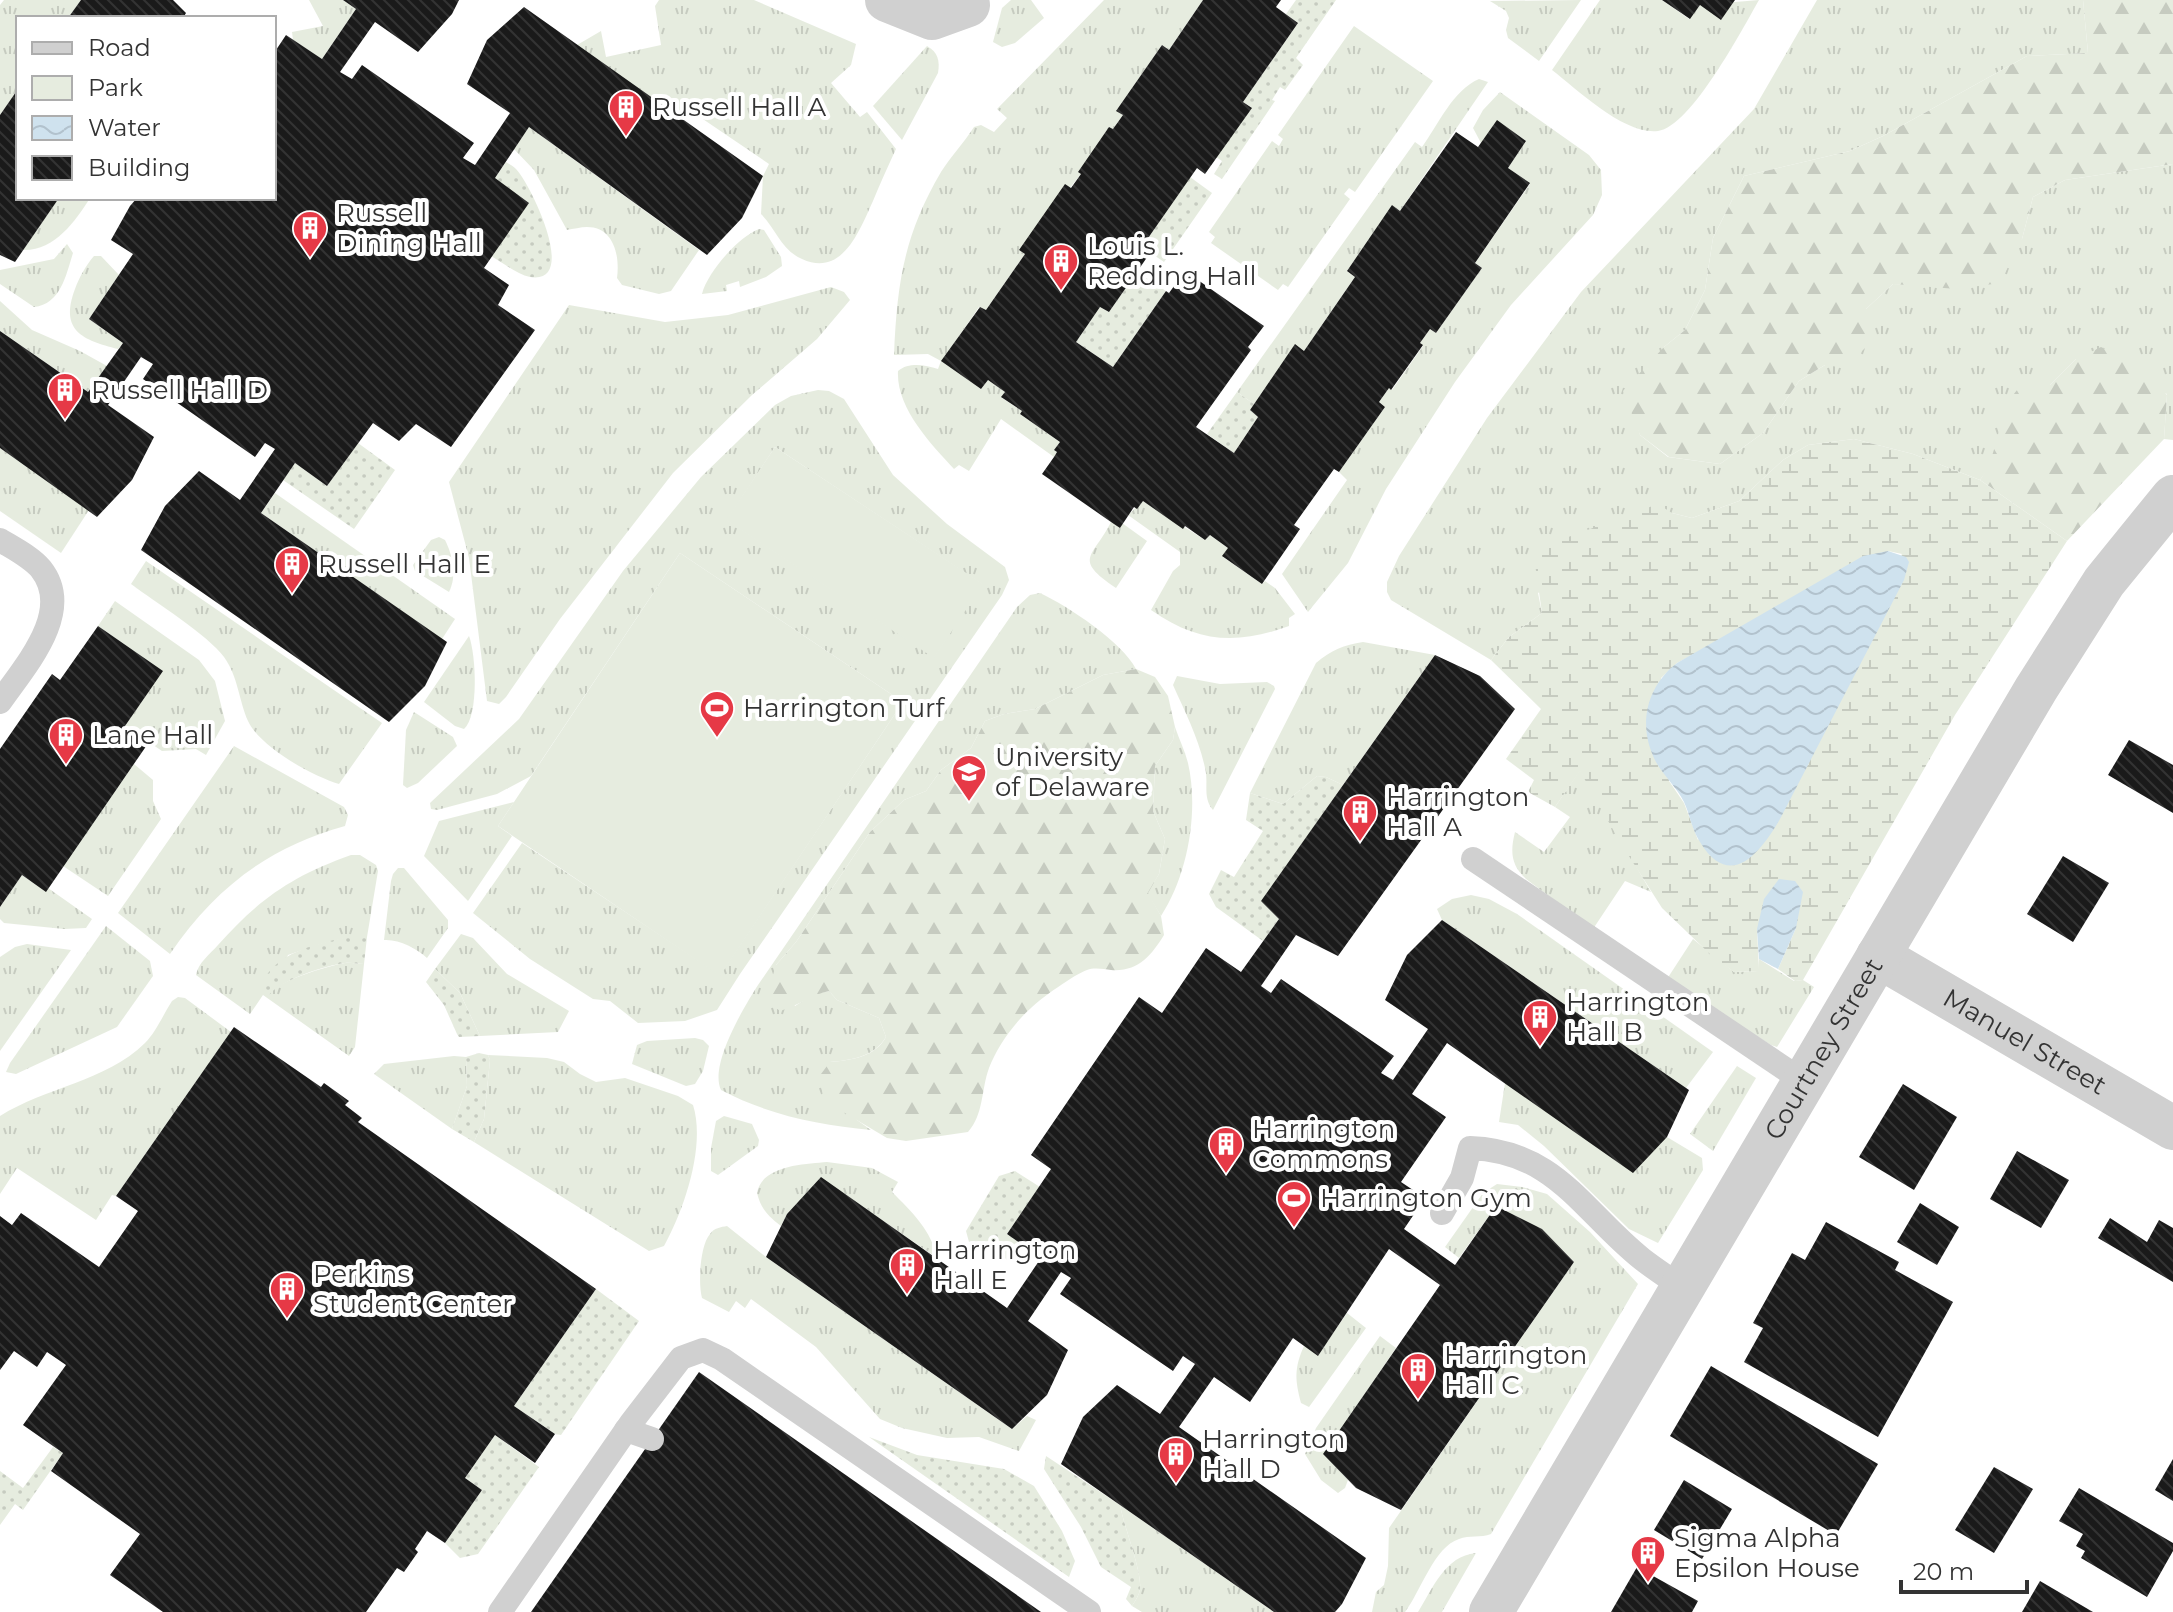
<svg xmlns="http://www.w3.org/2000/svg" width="2173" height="1612" font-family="Montserrat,sans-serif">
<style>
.grass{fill:url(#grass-tufts);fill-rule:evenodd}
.forest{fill:url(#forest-firs)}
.wetland{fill:url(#wetland-marsh);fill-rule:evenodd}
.park{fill:#e6ecdf}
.garden{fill:url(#garden-dots)}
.water{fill:url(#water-waves)}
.building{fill:url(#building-back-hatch)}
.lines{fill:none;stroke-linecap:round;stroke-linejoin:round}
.service{stroke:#d0d0d0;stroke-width:24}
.minor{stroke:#d0d0d0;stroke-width:44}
.labels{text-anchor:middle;stroke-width:8;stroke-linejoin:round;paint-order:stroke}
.poi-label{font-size:26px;fill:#333;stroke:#fff;text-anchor:start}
.street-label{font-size:26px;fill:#333;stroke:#fff}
</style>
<defs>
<pattern id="grass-tufts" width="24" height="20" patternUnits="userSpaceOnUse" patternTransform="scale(2)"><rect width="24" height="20" fill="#e6ecdf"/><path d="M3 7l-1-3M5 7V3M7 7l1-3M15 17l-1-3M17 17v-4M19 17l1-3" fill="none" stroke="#c6cbc0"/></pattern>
<pattern id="forest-firs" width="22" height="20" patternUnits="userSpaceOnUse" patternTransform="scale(2)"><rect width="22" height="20" fill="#e6ecdf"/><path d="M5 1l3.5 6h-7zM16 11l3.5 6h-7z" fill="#c6cbc0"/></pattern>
<pattern id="wetland-marsh" width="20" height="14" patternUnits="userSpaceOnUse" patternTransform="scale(2)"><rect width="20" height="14" fill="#e6ecdf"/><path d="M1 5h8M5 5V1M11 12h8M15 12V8" fill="none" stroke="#c6cbc0"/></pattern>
<pattern id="garden-dots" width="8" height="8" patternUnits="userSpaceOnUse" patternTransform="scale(2)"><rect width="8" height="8" fill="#e6ecdf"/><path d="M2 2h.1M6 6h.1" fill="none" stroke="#c6cbc0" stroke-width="1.8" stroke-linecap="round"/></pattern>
<pattern id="water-waves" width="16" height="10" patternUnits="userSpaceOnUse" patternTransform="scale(2)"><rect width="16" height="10" fill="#cfe2ee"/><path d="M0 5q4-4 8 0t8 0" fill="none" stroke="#b2c2cd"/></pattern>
<pattern id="building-back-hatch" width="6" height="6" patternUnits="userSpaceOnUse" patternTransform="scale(2)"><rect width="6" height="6" fill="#1a1a1a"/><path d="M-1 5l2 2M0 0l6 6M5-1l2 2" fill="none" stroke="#333"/></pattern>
</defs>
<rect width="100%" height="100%" fill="#fff"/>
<!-- grass -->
<g class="grass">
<path d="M4,0H81L68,18H18V89L0,115V5Z"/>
<path d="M309,0H343L356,9L322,59L293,40L292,32L323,26Z"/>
<path d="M659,0H754L856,44L851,65L831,83L860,117L867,112L896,149C888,166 880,184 873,201C860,229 843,278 802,259C781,250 776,229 761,214L763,176L769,164L691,111L682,120L577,45L601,31L606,57L661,45L655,6Z"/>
<path d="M1011,0H1031L1044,18L1015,43L1002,47L993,42L1002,8Z"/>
<path d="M1104,0H1203L1169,50L1162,45L1117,110L1123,115L1113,129L1109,127L1079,172L1081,174L1020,250L1025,254L986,310L979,307L942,361L981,389L988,380L1005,392L1002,398L1022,411L1020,414L1060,442L1054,450L1057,452L1054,457L1001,419L969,471L959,465L954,469C931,444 896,408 898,371C909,362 925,365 938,369L941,361L928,354L894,355C897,283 904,235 941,172C951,156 964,143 974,127L981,125L994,132L1007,118L997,109Z"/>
<path d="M1581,0L1539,61L1508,38L1506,30L1509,18L1506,11L1490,1Z"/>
<path d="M1600,0H1662L1689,19L1700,5L1759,0C1743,28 1691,127 1658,131C1624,135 1578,90 1552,70Z"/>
<path d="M1817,0H2083L2088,53L2027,56L1883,136L1850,151L1744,176L1713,238L1705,290L1685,330L1664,347L1636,420L1640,435L1668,457L1720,464L1763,433L1799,381L1825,365L1866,309L1893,284L1922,285L2022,239L2033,197L2065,180L2173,164V440L2164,439L2167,394L2076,359L2050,385L2003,420L1991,465L1980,480L1913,454L1854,439L1808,445L1783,460L1739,501L1692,518L1672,513L1538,593L1542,613L1509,637L1491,660L1391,600L1387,592V582L1399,556L1487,418L1581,292L1754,109Z"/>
<path d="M1354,26L1433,81L1355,192L1349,188L1344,194L1350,199L1288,287L1283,284L1278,290L1211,243L1215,237L1209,232L1272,141L1279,146L1283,139L1278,135Z"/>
<path d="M927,46C938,52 940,61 938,73L902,140L873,106Z"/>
<path d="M1479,79L1488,82L1400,211L1392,206L1347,271L1355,277L1304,351L1295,345L1254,404L1237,392L1415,142L1422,147C1438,125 1453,90 1479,79Z"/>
<path d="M1500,92L1589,155L1601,170L1602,195L1593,215L1511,305L1455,382L1386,489L1348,563L1308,612L1282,574L1347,480L1339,472L1385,407L1379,402L1389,388L1392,390L1423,346L1420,343L1430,329L1436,333L1482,268L1475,263L1530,184L1508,168L1526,141L1497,121L1481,143L1473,128L1483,110Z"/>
<path d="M529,127L699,250L671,291L659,294L622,285L617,278C620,256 614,227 587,227C581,227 573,229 567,230L534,170L514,149Z"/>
<path d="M59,198H90C75,222 54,251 23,250Z"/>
<path d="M759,229L764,230L781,257L782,266L766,277L740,287L739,281L726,285L727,291L702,294C707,273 738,237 759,229Z"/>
<path d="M67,244L73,253C66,275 61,304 34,307L0,284V270L54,259Z"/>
<path d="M94,256H101L119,275L89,319L123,343L118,349C83,340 59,331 75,289C79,278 86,265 94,256Z"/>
<path d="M831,287L844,292L850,300L817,339L752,395L673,473L560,619L506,697L499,704L487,701L469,558L449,482L569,305L665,322L728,315Z"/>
<path d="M0,301L32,330L80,351L107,366L88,392L0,331Z"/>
<path d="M818,390L829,391L844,399L893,475L947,524L1005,567L1009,580L1002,595L740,974L717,1010L685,1021L638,1023L610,1001L593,999L530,959L473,913L522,843L720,975L903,702L680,553L531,776L497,794L437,810L431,809L430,803L519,719L623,571L701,477L775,405L791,396ZM775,447L982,584L934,657L727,520Z"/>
<path d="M0,448L89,510L61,553L0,511Z"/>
<path d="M275,493L455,619L442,639L261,513Z"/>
<path d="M1143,501L1205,540L1210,535L1228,548L1223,557L1262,584L1265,581L1275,588L1295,614L1289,618V626C1237,645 1198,643 1151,610L1173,571L1180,565V552L1128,515Z"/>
<path d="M1111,522L1122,523L1147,541L1116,588C1072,558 1093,558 1111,522Z"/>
<path d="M439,537L445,540C453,556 457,576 449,592L415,571L413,565L431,540Z"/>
<path d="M146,561L382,723L339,784C312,776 260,747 248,721C239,701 238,676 224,657C208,635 155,602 131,584Z"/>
<path d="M1040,593C1068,606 1122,642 1136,669L1103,675L1035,709L1004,714L985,721L971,748L941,770L926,791L904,800L870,832L796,942L776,965L795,1006L812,995L829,991L837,1000L879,1018L886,1037C874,1057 852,1060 830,1062L857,1120L871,1130C819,1125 768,1115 721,1090C709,1065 744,1007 758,985L1017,607L1030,595Z"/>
<path d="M115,601L199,660L215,681L225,721L206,755L196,749L162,751L125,726L162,671L98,626Z"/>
<path d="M469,636C476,654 479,716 464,729L455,726L424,702Z"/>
<path d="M1363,642L1435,655L1343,785L1326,777L1317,776L1283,804L1250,793L1316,663C1331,650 1344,645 1363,642Z"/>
<path d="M1177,676L1220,684L1267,682L1274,686L1275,689L1213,810C1202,797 1209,783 1205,768C1199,739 1185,712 1173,685Z"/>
<path d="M414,712L453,737L457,746L418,783L407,788L403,785L406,730Z"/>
<path d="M1175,727C1179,739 1185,751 1188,763C1199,811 1188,875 1161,916L1147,893L1159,874L1165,839L1153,811L1155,766L1173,740Z"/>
<path d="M234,746L344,807L348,815L345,826C269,847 215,888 170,954L118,913Z"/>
<path d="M134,764L153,780V801L161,819L108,896L63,866Z"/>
<path d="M1580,770L1651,892L1625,881L1593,929L1526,879C1511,865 1510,852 1515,832L1544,852L1570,817L1555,807Z"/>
<path d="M514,802L498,826L512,836L468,901L424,856L439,821Z"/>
<path d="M351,855H360L376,865L378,871L367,937C340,936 314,946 288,955L273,990C283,980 330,965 345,963C350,962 358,964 364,964L355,1047L349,1056L263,995L250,1014L196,975C198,963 210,954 218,945C259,899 292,876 351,855Z"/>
<path d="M398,868H404L448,920V928L427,958C416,948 399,939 384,940L391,881L393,874Z"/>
<path d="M22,875L45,891L48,888L92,919L86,928L64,929L4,923L0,919V907Z"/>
<path d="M1471,895L1489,899L1517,914L1713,1052L1686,1088L1442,920L1437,909L1452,899Z"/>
<path d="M106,926L150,961L153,976L117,1027L16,1074L6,1072L10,1063Z"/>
<path d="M461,934L473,938L507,974L569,1011L558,1032L480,1036L460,993L435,969Z"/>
<path d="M1693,939L1734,972L1758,971L1759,959L1794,981L1803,980L1814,987L1777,1047L1771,1045L1667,979Z"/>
<path d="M27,944L71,950L0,1051V957L15,947Z"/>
<path d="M178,997L185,998L231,1032L116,1196L112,1195L96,1220L17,1168L0,1194V1116C46,1087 105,1082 145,1043C156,1032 163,1015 172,1001Z"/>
<path d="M695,1038L703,1040L709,1046L703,1071L695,1084L686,1086L632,1064L637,1045L647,1041Z"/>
<path d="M488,1055L547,1058L564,1062L580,1074L596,1082L625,1078L678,1096L693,1105C706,1146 684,1210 664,1246L649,1251L474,1142L484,1119L490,1060Z"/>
<path d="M454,1056L466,1057L467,1086L452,1129L374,1074L384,1064Z"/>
<path d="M1737,1066L1756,1078L1713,1151L1690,1134Z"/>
<path d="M1505,1083L1667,1137L1702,1158L1703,1170L1658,1243L1629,1229L1544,1146L1518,1125L1499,1122Z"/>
<path d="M724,1116L752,1124L759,1140L758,1146L718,1175L711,1171V1148L716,1121Z"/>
<path d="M827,1162L872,1168L898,1182L892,1192C911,1211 932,1231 937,1258L821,1178L787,1214L781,1226C768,1216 761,1209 757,1193C762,1165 805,1164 827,1162Z"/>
<path d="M1497,1184L1522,1187L1547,1194L1590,1232L1638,1284L1491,1534C1481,1538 1469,1535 1459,1539C1434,1547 1421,1591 1405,1612H1372L1376,1592L1384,1585L1388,1566L1389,1528L1574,1262L1541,1229L1496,1206L1459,1258L1445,1247L1483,1193Z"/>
<path d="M727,1226L766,1257L1012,1429L1027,1416L1036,1420L1019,1451L979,1437L947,1438L902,1428L880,1419L816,1347L751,1299L745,1308L736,1301L729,1312L702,1298C698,1284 700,1245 710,1234C714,1228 721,1227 727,1226Z"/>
<path d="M1347,1313L1366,1328L1309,1407L1301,1403C1295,1380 1294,1368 1304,1346L1318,1355Z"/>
<path d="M1380,1336L1396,1348L1324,1454L1348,1480L1345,1488L1338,1493L1321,1480L1305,1454L1316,1428Z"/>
<path d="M1120,1505L1274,1612H1142L1132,1606C1135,1601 1140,1594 1140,1588C1142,1571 1124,1527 1120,1505Z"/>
<path d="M1476,1553L1442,1612H1418C1433,1588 1445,1556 1476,1553Z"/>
</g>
<!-- forest -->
<g class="forest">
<path d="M2083,0H2173V164L2065,180L2033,197L2022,239L2000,283L1957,289L1893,284L1866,309V347L1845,368L1825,365L1799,381L1763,433L1720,464L1669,457L1640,435L1623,391L1664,347L1685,330L1705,290L1713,238L1744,176L1850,151L1883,136L2027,56L2088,53Z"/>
<path d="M2101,347L2141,366L2167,395L2164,439L2067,541L1980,480C2000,452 1996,419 2014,394C2017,389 2024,384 2028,380L2050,385L2076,359Z"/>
<path d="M1136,669L1155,677L1168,696L1175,727L1173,740L1155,766L1153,811L1165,839L1159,874L1148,893L1161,916L1164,935C1151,956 1138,972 1111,970C1104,969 1094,967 1087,970C1075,974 1040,999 1031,1008C1014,1023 997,1047 989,1068C981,1090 984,1114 968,1132L906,1141L887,1138L823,1100L821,1074L830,1062C852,1060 875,1057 886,1037L879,1018L837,1000L829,991C811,995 798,1006 780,1011L768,1002L769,988L776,965L796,942L870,832L904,800L926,791L941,770L971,748L985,721L1004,714L1035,709L1103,675Z"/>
</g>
<!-- wetland -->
<path class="wetland" d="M1854,439L1913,454L1980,480L2067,541L1955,715L1803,980L1795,981L1778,969L1796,928L1757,929L1759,971L1734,972L1712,956L1662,908L1620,842L1580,771L1555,807L1528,792L1534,780L1506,759L1541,709L1491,660L1509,637L1542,613L1533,550L1658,504L1672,513L1692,518L1739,501L1783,460L1808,445ZM1888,551L1902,554L1698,840L1684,803L1669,781L1661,678L1677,663Z"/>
<!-- park -->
<g class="park">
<path d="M775,447L983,584L934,658L726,520Z"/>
<path d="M680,553L903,702L720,976L498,826Z"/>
</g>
<!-- garden -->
<g class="garden">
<path d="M1296,0H1336L1296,58L1303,65L1285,90L1280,87L1272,100L1275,101L1222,179L1214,174L1222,161L1216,157L1251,107L1243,102L1298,23L1286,14Z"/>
<path d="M506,162C509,164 513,166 516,169C530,183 580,285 530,277C517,274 503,263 491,256L495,178Z"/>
<path d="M1190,177L1212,193L1164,262L1151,253L1154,247L1146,241Z"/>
<path d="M1137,272L1166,291L1113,367L1076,342L1100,307L1109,312Z"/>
<path d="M1237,392L1254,404L1250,410L1258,417L1234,453L1207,434Z"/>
<path d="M358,443L395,470L354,529L283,480L295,463L327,486Z"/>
<path d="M1317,776L1326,777L1343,785L1262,901L1279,919L1263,941L1216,907L1209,894L1221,870L1234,877L1263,831L1246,820L1250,793L1283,804Z"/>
<path d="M352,936L367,937L364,964C358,964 350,962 345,963C326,965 279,981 269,995L260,988C273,951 318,944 352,936Z"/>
<path d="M435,969L460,993L480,1036L459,1037L457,1034L444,1005L426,982Z"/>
<path d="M479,1053L488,1055L490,1060L484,1119L474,1142L452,1129L467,1086L466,1057Z"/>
<path d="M1015,1171L1040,1187L1007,1234L1025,1246L1017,1257L1007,1260L990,1243L978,1248L969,1242L966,1231L999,1176Z"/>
<path d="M596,1289L639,1321L561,1435L555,1434L514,1406Z"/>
<path d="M495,1435L539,1467L478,1554L460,1558L445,1543L482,1490L465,1478Z"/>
<path d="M869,1437L917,1455L1004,1469L1034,1486L1062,1531L1075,1561L1069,1577Z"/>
<path d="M53,1447L63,1453L23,1510L15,1504L0,1525V1471L23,1488Z"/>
<path d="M1046,1456L1120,1505C1124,1527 1142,1571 1140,1588C1140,1594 1135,1601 1132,1606L1126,1599L1131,1587L1101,1567L1081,1527L1044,1469Z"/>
</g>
<!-- water -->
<g class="water">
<path d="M1888,551L1906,557L1909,562L1904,580L1780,819C1762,850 1731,893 1700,842C1692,830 1690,815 1684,802C1677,788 1664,776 1656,762C1637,726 1646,687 1677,663L1863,556Z"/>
<path d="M1779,879L1795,881L1803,892L1796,928L1778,969L1759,959L1757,929L1764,899Z"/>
</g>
<!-- building -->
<g class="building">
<path d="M81,0H173L186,13L183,18H68Z"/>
<path d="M343,0H459L452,14L418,52L375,22L340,72L352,79L362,65L474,143L463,158L475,165L510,113L467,84L487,40L524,7L763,176L742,218L707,255L529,127L495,178L529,203L484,268L509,285L498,305L535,330L451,447L416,424L399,441L373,423L327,486L295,463L261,513L447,642L425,686L389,722L141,550L165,506L199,471L240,500L275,449L265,443L255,457L143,379L153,364L141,357L108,405L154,437L132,480L97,517L0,448V331L88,392L123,343L89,319L133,254L111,240L130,206L137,198H274V53L286,35L322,59L356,9Z"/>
<path d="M1203,0H1281L1276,7L1298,23L1243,102L1252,108L1205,174L1197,168L1146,241L1154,247L1137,272L1109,312L1100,307L1076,342L1113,367L1166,291L1169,293L1185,271L1264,326L1248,347L1251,350L1196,427L1234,453L1258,417L1250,410L1295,344L1304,351L1355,277L1347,271L1392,205L1400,211L1456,132L1478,147L1497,120L1526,141L1508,168L1530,183L1475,263L1482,268L1436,333L1430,329L1420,343L1423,345L1391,390L1389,388L1379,402L1385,407L1339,472L1334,469L1294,525L1300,529L1262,584L1222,556L1228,548L1210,535L1205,540L1185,526L1183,529L1143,501L1137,509L1134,507L1120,528L1111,522L1042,474L1054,457L1057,452L1054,450L1060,442L1020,414L1022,411L1001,397L1005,392L988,380L981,389L941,361L980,307L986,310L1025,254L1019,250L1065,184L1071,188L1081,174L1078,172L1109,127L1113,129L1123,115L1116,111L1162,45L1169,50Z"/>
<path d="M1662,0H1735L1721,20L1700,5L1690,19Z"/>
<path d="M18,89V198H59L15,262L0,255V115Z"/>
<path d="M98,626L163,671L125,726L149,742L46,892L22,875L0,907V749L52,674L60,680Z"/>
<path d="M1435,655L1480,676L1515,709L1338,956L1296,935L1261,986L1271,993L1281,979L1394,1056L1381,1073L1393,1080L1428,1029L1385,1000L1407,955L1442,920L1689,1090L1667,1137L1633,1173L1447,1043L1412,1094L1446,1117L1401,1182L1425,1198L1404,1229L1455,1265L1496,1206L1542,1229L1574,1262L1401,1510L1356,1488L1323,1454L1440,1285L1389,1249L1318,1356L1293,1338L1250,1402L1214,1377L1179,1427L1366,1558L1342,1604L1335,1612H1274L1061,1464L1083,1417L1117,1385L1160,1414L1195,1364L1183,1356L1173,1371L1060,1294L1071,1278L1061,1272L1028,1321L1068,1350L1047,1395L1012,1429L766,1257L787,1214L821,1177L1007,1308L1041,1258L1007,1234L1051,1169L1031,1155L1139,997L1162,1013L1206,948L1241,972L1279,919L1261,901Z"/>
<path d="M2129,740L2173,765V813L2108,775Z"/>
<path d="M2063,856L2109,883L2073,942L2027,914Z"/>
<path d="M234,1027L321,1087L324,1083L349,1101L345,1105L362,1118L358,1122L596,1289L514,1406L555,1434L535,1463L495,1435L465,1478L482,1490L445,1543L427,1531L415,1549L418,1552L404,1572L397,1568L366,1612H163L110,1575L140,1534L51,1471L63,1453L23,1425L66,1365L47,1352L37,1367L14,1351L0,1370V1216L12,1225L21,1213L99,1267L138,1211L116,1196Z"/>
<path d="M1903,1084L1957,1117L1914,1190L1859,1157Z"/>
<path d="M2017,1151L2069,1180L2041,1228L1990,1199Z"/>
<path d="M1920,1203L1959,1227L1937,1265L1897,1242Z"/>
<path d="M2110,1218L2147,1242L2159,1220L2173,1228V1282L2098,1238Z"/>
<path d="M1826,1222L1899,1262L1895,1270L1953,1302L1878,1437L1744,1362L1763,1328L1753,1323L1792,1253L1805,1260Z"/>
<path d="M1711,1366L1878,1464L1836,1535L1670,1436Z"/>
<path d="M699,1372L1041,1612H531Z"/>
<path d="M2173,1459V1501L2155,1490Z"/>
<path d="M1994,1467L2033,1489L1994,1553L1955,1530Z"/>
<path d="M1684,1480L1732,1509L1702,1559L1654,1530Z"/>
<path d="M2079,1488L2173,1543V1551L2147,1597L2081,1558L2085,1551L2076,1546L2083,1534L2059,1521Z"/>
<path d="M1637,1567L1698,1601L1692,1612H1611Z"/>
<path d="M2040,1581L2093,1612H2022Z"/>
</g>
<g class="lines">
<!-- service -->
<g class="service">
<path d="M0,540C13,548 31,557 41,569C75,612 24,667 0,702"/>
<path d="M1473,859L1803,1081"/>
<path d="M1442,1213L1462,1178L1470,1148C1556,1151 1582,1211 1642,1259C1655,1269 1669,1278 1682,1288"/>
<path d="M626,1430L652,1439"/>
<path d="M500,1612L631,1423L681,1358L703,1350L722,1359L1089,1612"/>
</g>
<!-- minor -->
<g class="minor">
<path d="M887,0L932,18L968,5"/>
<path id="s1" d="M1878,956L2173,1128"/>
<path id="s2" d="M1491,1612L2036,689L2104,582L2173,497"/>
</g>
</g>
<!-- icons -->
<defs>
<g id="building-pin" transform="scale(1.8)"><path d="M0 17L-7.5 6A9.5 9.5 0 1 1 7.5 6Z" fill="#e63946" stroke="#fff"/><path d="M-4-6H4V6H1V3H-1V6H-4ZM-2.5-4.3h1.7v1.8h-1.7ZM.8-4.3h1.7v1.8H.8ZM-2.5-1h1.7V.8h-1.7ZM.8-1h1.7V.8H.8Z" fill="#fff"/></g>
<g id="stadium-pin" transform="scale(1.8)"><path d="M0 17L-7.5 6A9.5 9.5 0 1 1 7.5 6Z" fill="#e63946" stroke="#fff"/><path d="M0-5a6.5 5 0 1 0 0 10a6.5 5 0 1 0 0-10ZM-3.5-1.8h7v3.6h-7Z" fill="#fff"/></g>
<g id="university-pin" transform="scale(1.8)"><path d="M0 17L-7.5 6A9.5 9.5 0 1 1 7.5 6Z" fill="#e63946" stroke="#fff"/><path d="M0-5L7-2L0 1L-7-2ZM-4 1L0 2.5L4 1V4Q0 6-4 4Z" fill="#fff"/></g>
</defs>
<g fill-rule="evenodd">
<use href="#building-pin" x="626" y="107"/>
<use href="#building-pin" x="310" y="228"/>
<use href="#building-pin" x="1061" y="261"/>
<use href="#building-pin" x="65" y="390"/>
<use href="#building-pin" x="292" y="564"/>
<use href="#stadium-pin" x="717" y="708"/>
<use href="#building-pin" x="66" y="735"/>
<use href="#university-pin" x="969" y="772"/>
<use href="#building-pin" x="1360" y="812"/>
<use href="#building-pin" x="1540" y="1017"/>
<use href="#building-pin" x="1226" y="1144"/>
<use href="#stadium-pin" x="1294" y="1198"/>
<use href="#building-pin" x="907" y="1265"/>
<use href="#building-pin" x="287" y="1289"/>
<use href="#building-pin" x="1418" y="1370"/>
<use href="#building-pin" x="1176" y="1454"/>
<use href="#building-pin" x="1648" y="1553"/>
</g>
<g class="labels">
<!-- poi labels -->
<g class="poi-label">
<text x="652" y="116">Russell Hall A</text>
<text x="336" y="222">Russell<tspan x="336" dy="30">Dining Hall</tspan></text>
<text x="1087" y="255">Louis L.<tspan x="1087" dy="30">Redding Hall</tspan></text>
<text x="91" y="399">Russell Hall D</text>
<text x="318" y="573">Russell Hall E</text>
<text x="743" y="717">Harrington Turf</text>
<text x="92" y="744">Lane Hall</text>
<text x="995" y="766">University<tspan x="995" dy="30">of Delaware</tspan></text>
<text x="1386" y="806">Harrington<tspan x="1386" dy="30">Hall A</tspan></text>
<text x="1566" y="1011">Harrington<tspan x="1566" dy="30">Hall B</tspan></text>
<text x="1252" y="1138">Harrington<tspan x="1252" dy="30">Commons</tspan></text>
<text x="1320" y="1207">Harrington Gym</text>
<text x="933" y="1259">Harrington<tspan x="933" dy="30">Hall E</tspan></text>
<text x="313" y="1283">Perkins<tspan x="313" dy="30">Student Center</tspan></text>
<text x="1444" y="1364">Harrington<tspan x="1444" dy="30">Hall C</tspan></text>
<text x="1202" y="1448">Harrington<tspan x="1202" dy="30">Hall D</tspan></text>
<text x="1674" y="1547">Sigma Alpha<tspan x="1674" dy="30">Epsilon House</tspan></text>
</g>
<!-- street labels -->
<g class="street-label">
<text dy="9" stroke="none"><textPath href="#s1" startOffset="170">Manuel Street</textPath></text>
<text dy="9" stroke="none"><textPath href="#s2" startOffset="654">Courtney Street</textPath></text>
</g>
</g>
<!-- legend -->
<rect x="16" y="16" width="260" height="184" fill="#ffffff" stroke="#adadad" stroke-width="2"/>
<rect x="32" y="42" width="40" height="12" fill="#d0d0d0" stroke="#adadad" stroke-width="2"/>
<text x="88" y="56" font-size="24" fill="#333333">Road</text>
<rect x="32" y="76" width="40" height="24" fill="#e6ecdf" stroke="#adadad" stroke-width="2"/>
<text x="88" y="96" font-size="24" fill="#333333">Park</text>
<rect x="32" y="116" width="40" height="24" fill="url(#water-waves)" stroke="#adadad" stroke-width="2"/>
<text x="88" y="136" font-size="24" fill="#333333">Water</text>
<rect x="32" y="156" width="40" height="24" fill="url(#building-back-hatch)" stroke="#adadad" stroke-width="2"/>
<text x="88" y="176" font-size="24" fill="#333333">Building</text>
<!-- scale -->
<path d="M1901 1580v12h126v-12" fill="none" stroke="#333333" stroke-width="4"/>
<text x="1913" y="1580" font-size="24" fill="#333333" stroke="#ffffff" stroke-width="6" paint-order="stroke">20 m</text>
</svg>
